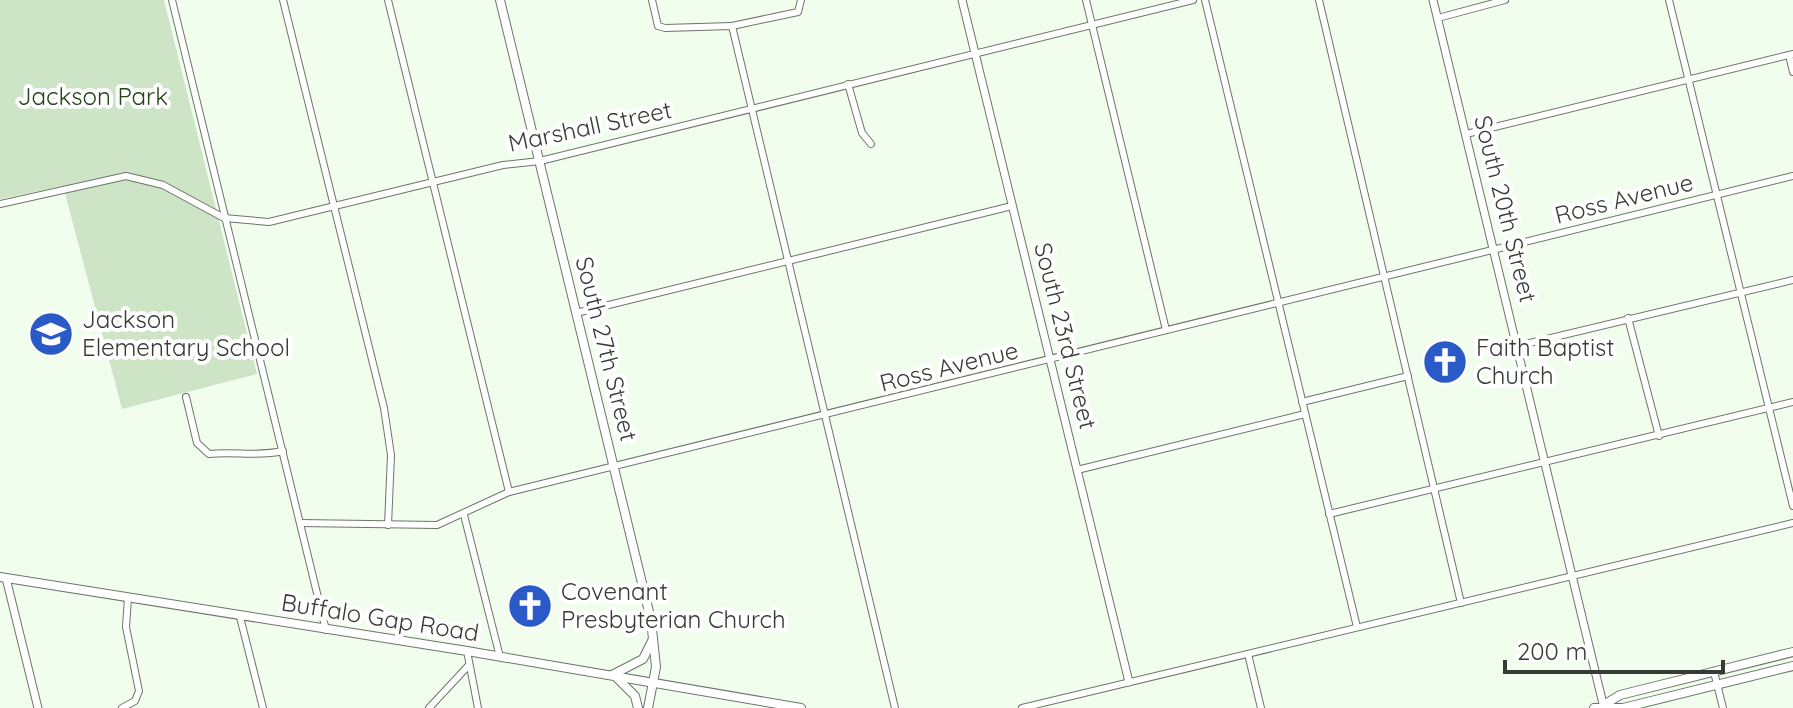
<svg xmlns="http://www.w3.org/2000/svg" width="1793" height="708" font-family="Quicksand,sans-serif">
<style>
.green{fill:#cde4c7}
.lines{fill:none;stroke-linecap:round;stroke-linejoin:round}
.minor-casing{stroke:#6b7668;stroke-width:8}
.tertiary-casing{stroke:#6b7668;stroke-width:9}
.secondary-casing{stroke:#6b7668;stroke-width:10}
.minor{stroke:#fff;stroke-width:6}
.tertiary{stroke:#fff;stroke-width:7}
.secondary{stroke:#fff;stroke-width:8}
.labels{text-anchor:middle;stroke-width:8;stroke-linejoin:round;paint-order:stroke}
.park-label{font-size:24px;fill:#224616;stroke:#fff}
.street-label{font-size:24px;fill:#363b35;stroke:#fff}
.poi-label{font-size:24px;fill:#363b35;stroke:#fff;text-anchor:start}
</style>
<rect width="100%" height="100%" fill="#f1feee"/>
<!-- green -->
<path class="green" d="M0,0H164L257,374L122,409L63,186L0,199Z"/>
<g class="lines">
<!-- minor casing -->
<g class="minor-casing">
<g id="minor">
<path d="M172,0L326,630"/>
<path d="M283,0L384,408L391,455L388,525"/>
<path d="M388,0L509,492"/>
<path d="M652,0L658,26L665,28L732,26L895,708"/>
<path d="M1086,0L1166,330"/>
<path d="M1205,0L1357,627"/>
<path d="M1319,0L1461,603"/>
<path d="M1669,0L1793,506"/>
<path d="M1438,18L1505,0"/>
<path d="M732,26L798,12L801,0"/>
<path d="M1789,55L1793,72"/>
<path d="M848,84L862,133L871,144"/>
<path d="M1466,134L1793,54"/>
<path d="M0,204L126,176L163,185L224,218L269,222L503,165L540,161L1193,0"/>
<path d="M576,313L1012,206"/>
<path d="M1628,318L1659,436"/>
<path d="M1517,346L1793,280"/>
<path d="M186,397L197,443L209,454C234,451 257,457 283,451"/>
<path d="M1302,402L1408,376"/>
<path d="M1077,470L1305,414"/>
<path d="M1329,514L1793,402"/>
<path d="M464,515L500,657"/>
<path d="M300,523L437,525L509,492L1793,176"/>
<path d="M240,617L263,708"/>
<path d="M467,651L478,708"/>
<path d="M1248,654L1261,708"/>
<path d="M1714,672L1723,708"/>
<path d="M122,708L135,701L139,691L126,627L128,598"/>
<path d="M429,708L469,665"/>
<path d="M1022,708L1793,523"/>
</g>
</g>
<!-- tertiary casing -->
<g class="tertiary-casing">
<g id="tertiary">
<path d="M962,0L1129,682"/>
<path d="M1433,0L1604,708"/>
<path d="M6,578L38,708"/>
</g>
</g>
<!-- secondary casing -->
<g class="secondary-casing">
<g id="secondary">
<path d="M500,0L651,620L656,667L648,708"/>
<path d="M0,577L467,651L801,708"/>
<path d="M612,675L643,659L653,639"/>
<path d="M617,678L635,696L638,708"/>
<path d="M1604,705L1620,695L1793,652"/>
<path d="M1594,708H1623L1793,666"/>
</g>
</g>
<!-- minor -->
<use href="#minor" class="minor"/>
<!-- tertiary -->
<use href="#tertiary" class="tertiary"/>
<!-- secondary -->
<use href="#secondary" class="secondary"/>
</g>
<!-- icons -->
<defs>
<g id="school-disc" transform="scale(2.3)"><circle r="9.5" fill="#295ac8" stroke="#fff"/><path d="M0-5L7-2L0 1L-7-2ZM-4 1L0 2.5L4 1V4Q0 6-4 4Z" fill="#fff"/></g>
<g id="church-disc" transform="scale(2.3)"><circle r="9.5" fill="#295ac8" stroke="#fff"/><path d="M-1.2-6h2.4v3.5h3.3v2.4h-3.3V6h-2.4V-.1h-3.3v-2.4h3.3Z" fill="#fff"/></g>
</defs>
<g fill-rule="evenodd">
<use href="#school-disc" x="51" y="334"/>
<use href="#church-disc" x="1445" y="362"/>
<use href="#church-disc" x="530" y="606"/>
</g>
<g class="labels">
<!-- park labels -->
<g class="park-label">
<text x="93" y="105">Jackson Park</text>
</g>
<!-- street labels -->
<g class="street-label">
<text transform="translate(590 127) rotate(-12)" y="8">Marshall Street</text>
<text transform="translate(1624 199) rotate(-14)" y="8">Ross Avenue</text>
<text transform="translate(1505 209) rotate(76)" y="8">South 20th Street</text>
<text transform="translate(1065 336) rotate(76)" y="8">South 23rd Street</text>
<text transform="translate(606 349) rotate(76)" y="8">South 27th Street</text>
<text transform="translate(949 367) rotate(-14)" y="8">Ross Avenue</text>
<text transform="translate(380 618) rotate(9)" y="8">Buffalo Gap Road</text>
</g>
<!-- poi labels -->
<g class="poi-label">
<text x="82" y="328">Jackson<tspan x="82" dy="28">Elementary School</tspan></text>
<text x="1476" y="356">Faith Baptist<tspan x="1476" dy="28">Church</tspan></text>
<text x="561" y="600">Covenant<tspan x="561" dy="28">Presbyterian Church</tspan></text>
</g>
</g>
<!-- scale -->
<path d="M1505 660v12h218v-12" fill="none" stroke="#363b35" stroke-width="4"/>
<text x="1517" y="660" font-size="24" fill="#363b35" stroke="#ffffff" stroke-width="6" paint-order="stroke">200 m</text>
</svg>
